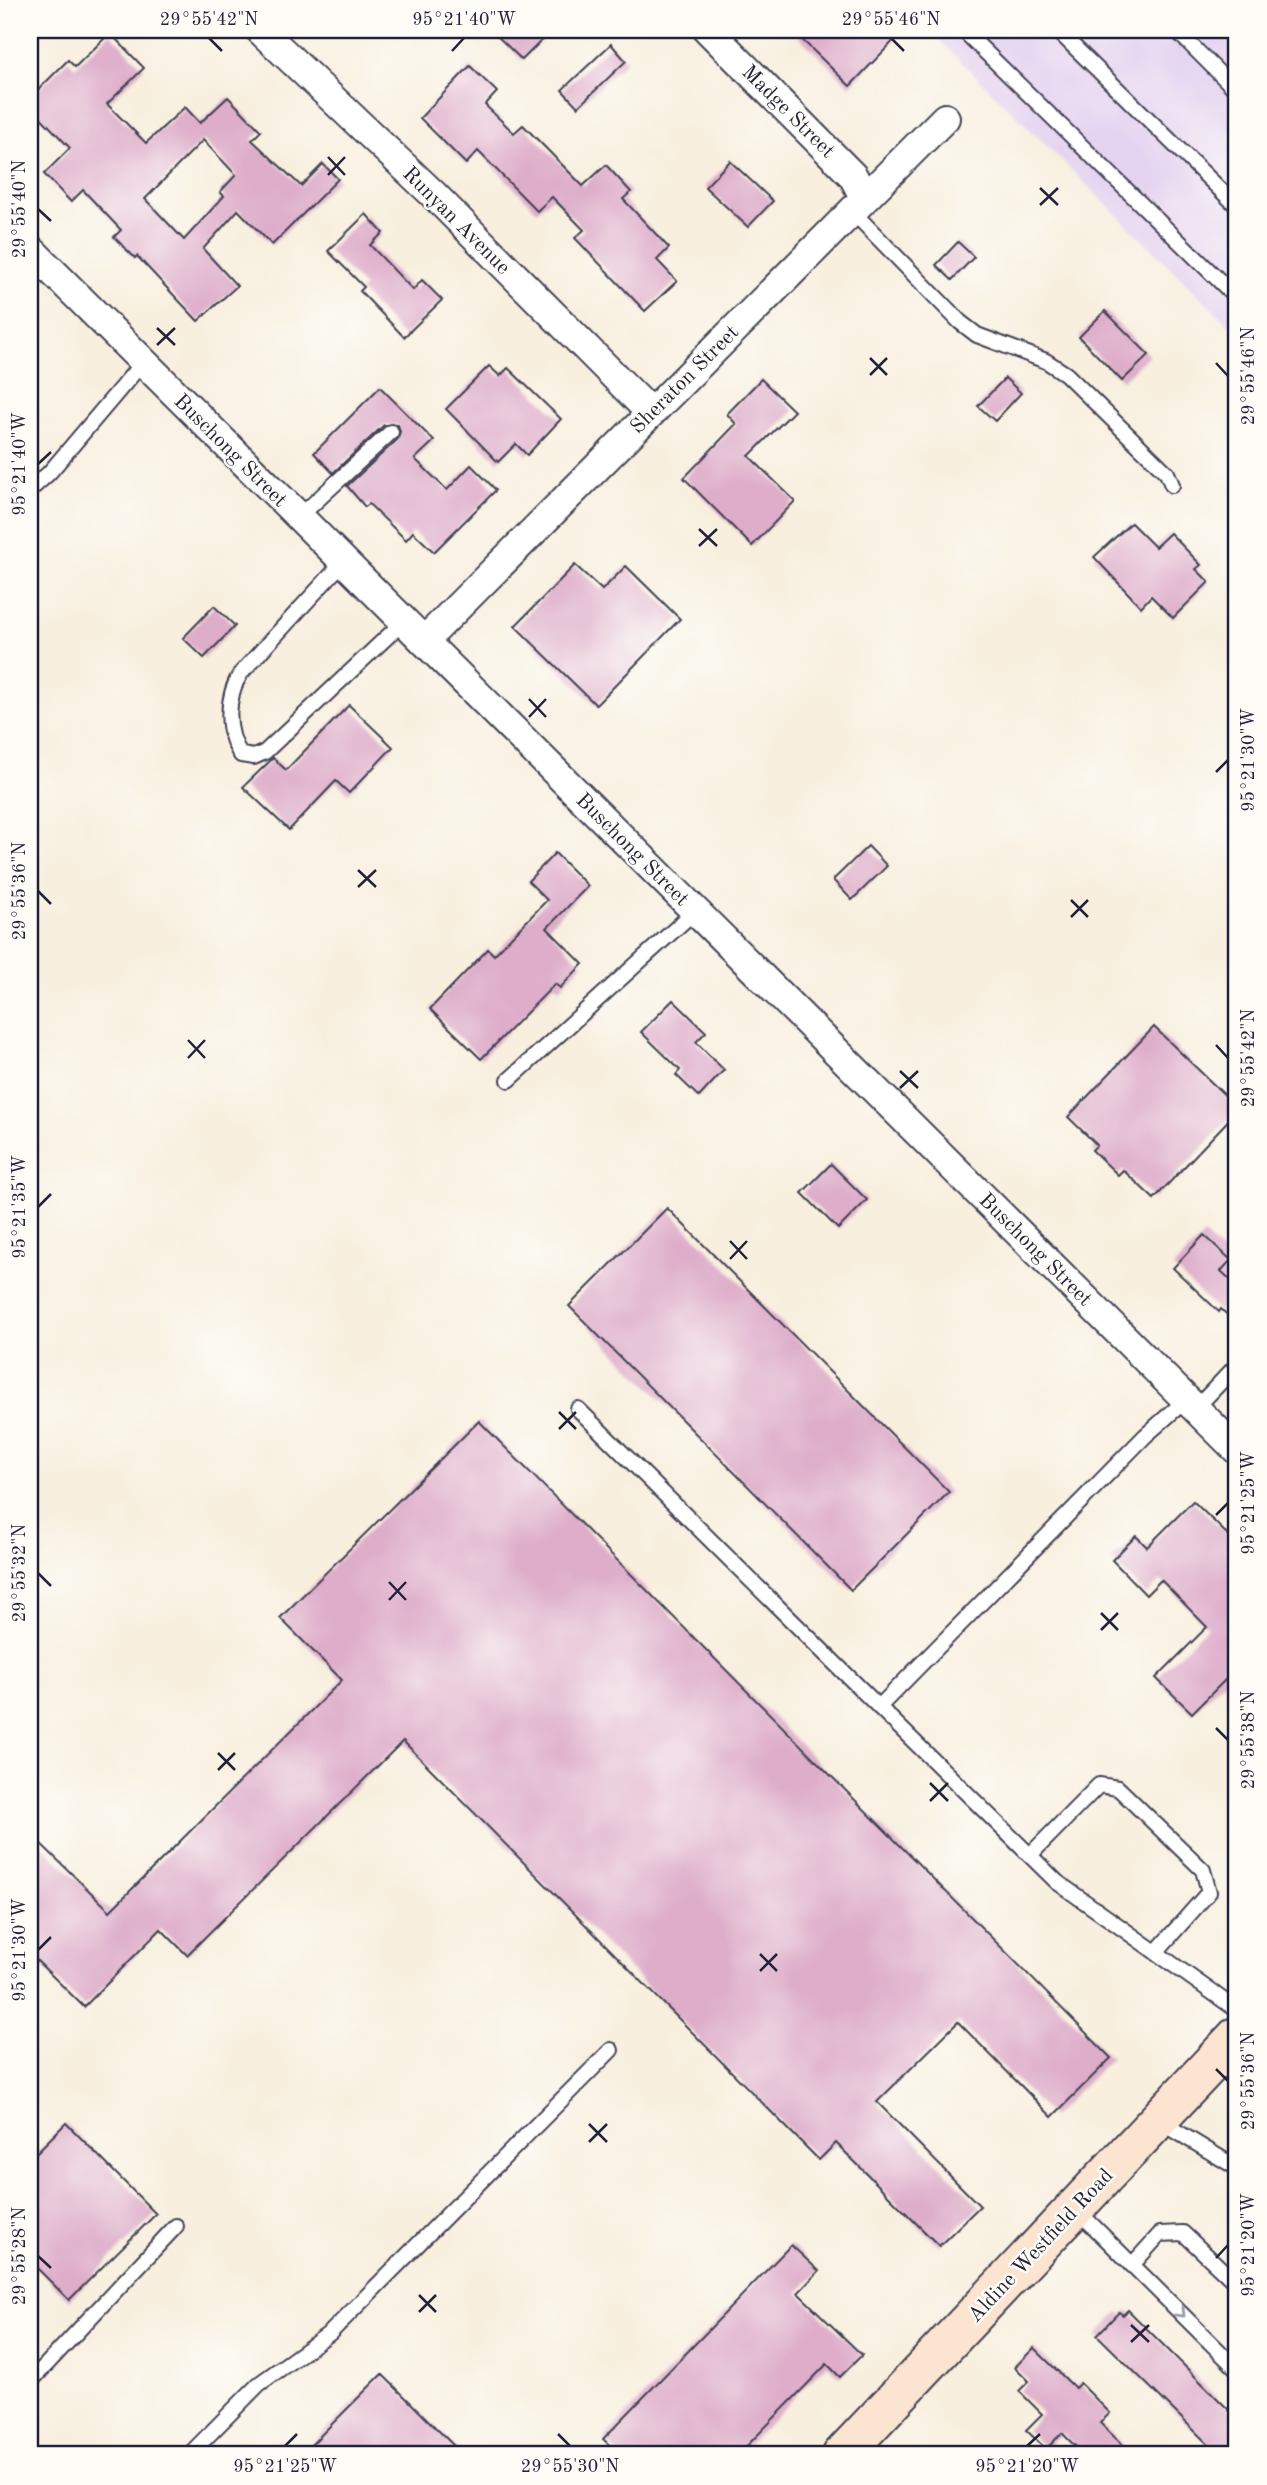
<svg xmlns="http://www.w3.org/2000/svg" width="1267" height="2485" font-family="'Old Standard TT',serif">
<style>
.built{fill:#e4d3f1}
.building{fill:#deadca;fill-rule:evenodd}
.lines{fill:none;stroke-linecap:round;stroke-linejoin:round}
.service-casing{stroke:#424153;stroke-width:18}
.minor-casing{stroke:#424153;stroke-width:32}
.secondary-casing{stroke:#424153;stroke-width:42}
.service{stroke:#fff;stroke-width:14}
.minor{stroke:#fff;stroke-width:28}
.secondary{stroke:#fce5d0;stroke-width:38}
.oneway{stroke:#9c9ca7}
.ticks{fill:none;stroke:#22223b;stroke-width:2.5}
.labels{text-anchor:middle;stroke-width:5;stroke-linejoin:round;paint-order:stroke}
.street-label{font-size:21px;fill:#22223b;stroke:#fdfcf7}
.neatline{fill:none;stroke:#22223b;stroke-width:2.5}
.ticks-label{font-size:18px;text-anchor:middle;fill:#22223b}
</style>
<rect width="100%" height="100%" fill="#fdfcf7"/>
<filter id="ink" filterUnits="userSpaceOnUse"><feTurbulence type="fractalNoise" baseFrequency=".0143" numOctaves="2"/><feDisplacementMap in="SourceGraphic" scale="14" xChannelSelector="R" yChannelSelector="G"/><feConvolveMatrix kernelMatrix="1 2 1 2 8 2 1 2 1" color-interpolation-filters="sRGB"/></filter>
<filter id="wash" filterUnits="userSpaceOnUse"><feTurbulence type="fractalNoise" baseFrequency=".00686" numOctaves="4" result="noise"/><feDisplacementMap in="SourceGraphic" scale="28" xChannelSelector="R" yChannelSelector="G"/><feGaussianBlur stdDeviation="1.57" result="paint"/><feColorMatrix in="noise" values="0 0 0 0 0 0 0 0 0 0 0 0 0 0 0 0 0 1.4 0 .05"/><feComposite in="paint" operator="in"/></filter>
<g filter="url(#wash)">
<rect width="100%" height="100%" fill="#f8efde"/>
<!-- built -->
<path class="built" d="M929,30H1237V333Z"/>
<g id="blocks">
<!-- building -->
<g class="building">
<path d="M491,30H552L522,60Z"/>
<path d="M792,30H904L850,86Z"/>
<path d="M110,33L144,68L107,104L146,143L185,107L200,123L228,97L261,131L252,140L301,186L323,164L338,179L272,245L238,210L203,249L237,286L198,321L137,256L135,258L114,237L121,230L83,190L71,202L44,174L70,148L30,106V98L68,60L75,67ZM203,140L236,175L220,192L224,196L184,240L145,199Z"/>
<path d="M611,44L626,61L578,107L562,90Z"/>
<path d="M470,66L497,92L485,105L514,133L523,125L583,186L606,165L631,192L623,199L669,248L657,260L677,281L645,311L575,238L584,230L552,197L537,211L478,151L466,164L420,118Z"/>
<path d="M730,161L773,201L748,227L705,187Z"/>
<path d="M366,214L383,233L370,245L413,290L422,280L442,300L404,337L360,291L364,287L328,251Z"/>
<path d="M958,242L974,257L952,280L936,265Z"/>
<path d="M1105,311L1149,355L1122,381L1079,337Z"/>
<path d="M489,366L500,376L508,368L561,419L527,455L516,444L498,462L446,409Z"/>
<path d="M1005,378L1021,393L995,421L978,406Z"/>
<path d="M761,379L794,411L749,456L795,501L752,546L684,478L736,424L727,414Z"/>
<path d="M380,387L434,441L415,459L447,490L471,465L496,490L434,552L413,532L406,540L369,504L365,507L347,486L398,439L400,431L398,425H384L333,473L314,453Z"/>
<path d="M1131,523L1155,547L1170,533L1201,565L1196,569L1209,582L1173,618L1151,596L1141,607L1094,557Z"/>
<path d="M575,565L602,590L626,566L680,619L596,705L515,626Z"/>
<path d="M214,606L235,626L204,658L183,638Z"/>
<path d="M349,705L393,747L349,793L336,781L289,830L243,787L273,758L286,770Z"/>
<path d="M868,846L887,866L852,900L833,880Z"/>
<path d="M555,853L588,886L547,928L583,964L560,988L555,984L481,1059L430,1009L488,949L494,955L547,900L528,881Z"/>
<path d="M673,1000L706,1032L696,1042L724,1070L699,1097L676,1075L680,1070L641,1032Z"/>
<path d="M1154,1027L1237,1107V1111L1154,1199L1123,1170L1118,1175L1092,1150L1097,1145L1068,1117Z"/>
<path d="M831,1164L867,1200L838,1229L802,1193Z"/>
<path d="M667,1208L949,1492L851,1590L569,1306Z"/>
<path d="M1204,1235L1231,1260L1221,1271L1237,1286V1324L1221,1309L1219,1312L1173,1268Z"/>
<path d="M479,1421L1111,2058L1052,2117L958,2022L877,2102L980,2206L939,2246L836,2143L819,2160L403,1741L187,1955L161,1929L84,2007L30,1954V1833L110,1911L342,1680L280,1618Z"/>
<path d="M1193,1501L1237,1544V1668L1192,1713L1156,1678L1207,1627L1161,1580L1146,1595L1112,1560L1136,1536L1147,1547Z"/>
<path d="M66,2123L156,2214L69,2300L30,2261V2159Z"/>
<path d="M791,2245L819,2271L798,2293L862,2355L840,2377L827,2364L738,2455H620L603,2439Z"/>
<path d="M1128,2310L1237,2418V2455H1219L1097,2335L1119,2312L1123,2315Z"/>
<path d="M1034,2348L1075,2388L1080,2383L1110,2413L1100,2423L1133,2455H1084L1062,2433L1046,2449L1026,2430L1042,2414L1019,2391L1029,2381L1015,2367Z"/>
<path d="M382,2374L463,2455H301Z"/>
</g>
</g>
</g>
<g filter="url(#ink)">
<use href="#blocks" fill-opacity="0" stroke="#424153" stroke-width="2"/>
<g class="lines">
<!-- service casing -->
<g class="service-casing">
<g id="service">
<path d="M963,30L1237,298"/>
<path d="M1057,30L1237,206"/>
<path d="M1176,30L1237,91"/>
<path d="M851,210L960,322L977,335L1046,361L1066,374L1167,473L1172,485"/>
<path d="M30,490L49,473L143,362"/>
<path d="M299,517L391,432"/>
<path d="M344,561L241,673C226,696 225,732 241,755L254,757L265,752L404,621"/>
<path d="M509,1080L695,911"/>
<path d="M1187,1399L1145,1436L879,1707L1057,1882L1237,2010"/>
<path d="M1196,1408L1237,1365"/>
<path d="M578,1409L879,1707"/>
<path d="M1030,1855L1099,1785L1118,1788L1203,1870L1209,1892L1156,1952"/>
<path d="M1161,2122L1237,2168"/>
<path d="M1076,2209L1237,2369"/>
<path d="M1132,2265L1160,2234L1183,2233L1237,2284"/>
<path d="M30,2382L176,2226"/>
<path d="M189,2455L259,2384L330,2333L611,2050"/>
</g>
</g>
<!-- minor casing -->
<g class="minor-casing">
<g id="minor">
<path d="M260,30L433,194L651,413"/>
<path d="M708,30L853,176L864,197"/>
<path d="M30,249L1237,1450"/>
<path d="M424,641L945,118"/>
</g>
</g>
<!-- secondary casing -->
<g class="secondary-casing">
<path id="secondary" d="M842,2455L1237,2036"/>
</g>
<!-- service -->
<use href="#service" class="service"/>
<!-- minor -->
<use href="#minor" class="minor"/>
<!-- secondary -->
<use href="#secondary" class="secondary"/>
</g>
<!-- one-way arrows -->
<defs><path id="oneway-chevron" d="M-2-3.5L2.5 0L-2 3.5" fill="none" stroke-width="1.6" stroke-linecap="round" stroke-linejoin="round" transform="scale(1.75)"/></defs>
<use class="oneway" href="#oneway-chevron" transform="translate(1181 2313) rotate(45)"/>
</g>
<!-- ticks -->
<path class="ticks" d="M209,38L222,51M891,38L904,51M452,51L464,38M328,157L345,175M328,175L345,157M1040,188L1058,205M1040,205L1058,188M38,209L51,221M157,328L175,345M157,345L175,328M870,358L887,375M1216,363L1228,376M870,375L887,358M38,464L51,452M699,529L717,546M699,546L717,529M529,699L546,717M529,717L546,699M1216,772L1228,760M358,870L376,887M358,887L376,870M38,891L51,904M1071,900L1088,917M1071,917L1088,900M188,1040L205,1058M1216,1045L1228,1058M188,1058L205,1040M900,1071L918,1088M900,1088L918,1071M38,1207L51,1194M730,1241L747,1259M730,1259L747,1241M559,1412L576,1429M559,1429L576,1412M1216,1515L1228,1503M38,1573L51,1586M389,1582L406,1600M389,1600L406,1582M1101,1613L1118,1630M1101,1630L1118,1613M1216,1728L1228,1740M218,1753L235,1770M218,1770L235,1753M930,1783L948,1801M930,1801L948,1783M38,1950L51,1937M760,1954L777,1971M760,1971L777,1954M1216,2069L1228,2081M589,2124L607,2142M589,2142L607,2124M38,2256L51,2268M1216,2258L1228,2245M419,2295L436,2312M419,2312L436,2295M1131,2325L1149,2342M1131,2342L1149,2325M558,2434L570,2446M285,2446L297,2434M1027,2446L1040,2434"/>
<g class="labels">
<!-- street labels -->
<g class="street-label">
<text transform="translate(789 111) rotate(45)" y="7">Madge Street</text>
<text transform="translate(457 220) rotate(45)" y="7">Runyan Avenue</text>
<text transform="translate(684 379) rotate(-45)" y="7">Sheraton Street</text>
<text transform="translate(231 450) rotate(45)" y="7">Buschong Street</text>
<text transform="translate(633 849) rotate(45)" y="7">Buschong Street</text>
<text transform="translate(1036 1249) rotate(45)" y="7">Buschong Street</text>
<text transform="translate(1040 2245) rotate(-47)" y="7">Aldine Westfield Road</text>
</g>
</g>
<!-- margin -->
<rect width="1267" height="2485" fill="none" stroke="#fdfcf7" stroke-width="77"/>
<rect x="38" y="38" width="1190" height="2408" class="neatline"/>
<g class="ticks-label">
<text x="209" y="25">29°55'42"N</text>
<text x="464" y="25">95°21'40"W</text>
<text x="891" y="25">29°55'46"N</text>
<text transform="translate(19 209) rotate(-90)" y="6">29°55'40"N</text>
<text transform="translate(1248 376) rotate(-90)" y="6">29°55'46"N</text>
<text transform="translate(19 464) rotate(-90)" y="6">95°21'40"W</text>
<text transform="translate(1248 760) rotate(-90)" y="6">95°21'30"W</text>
<text transform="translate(19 891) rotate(-90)" y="6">29°55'36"N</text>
<text transform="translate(1248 1058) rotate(-90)" y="6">29°55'42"N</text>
<text transform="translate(19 1207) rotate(-90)" y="6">95°21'35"W</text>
<text transform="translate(1248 1503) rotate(-90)" y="6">95°21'25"W</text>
<text transform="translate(19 1573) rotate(-90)" y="6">29°55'32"N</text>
<text transform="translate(1248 1740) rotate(-90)" y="6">29°55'38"N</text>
<text transform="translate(19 1950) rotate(-90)" y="6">95°21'30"W</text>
<text transform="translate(1248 2081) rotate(-90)" y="6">29°55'36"N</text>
<text transform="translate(1248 2245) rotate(-90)" y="6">95°21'20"W</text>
<text transform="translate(19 2256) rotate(-90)" y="6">29°55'28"N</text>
<text x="285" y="2472">95°21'25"W</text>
<text x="570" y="2472">29°55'30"N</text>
<text x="1027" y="2472">95°21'20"W</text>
</g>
</svg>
